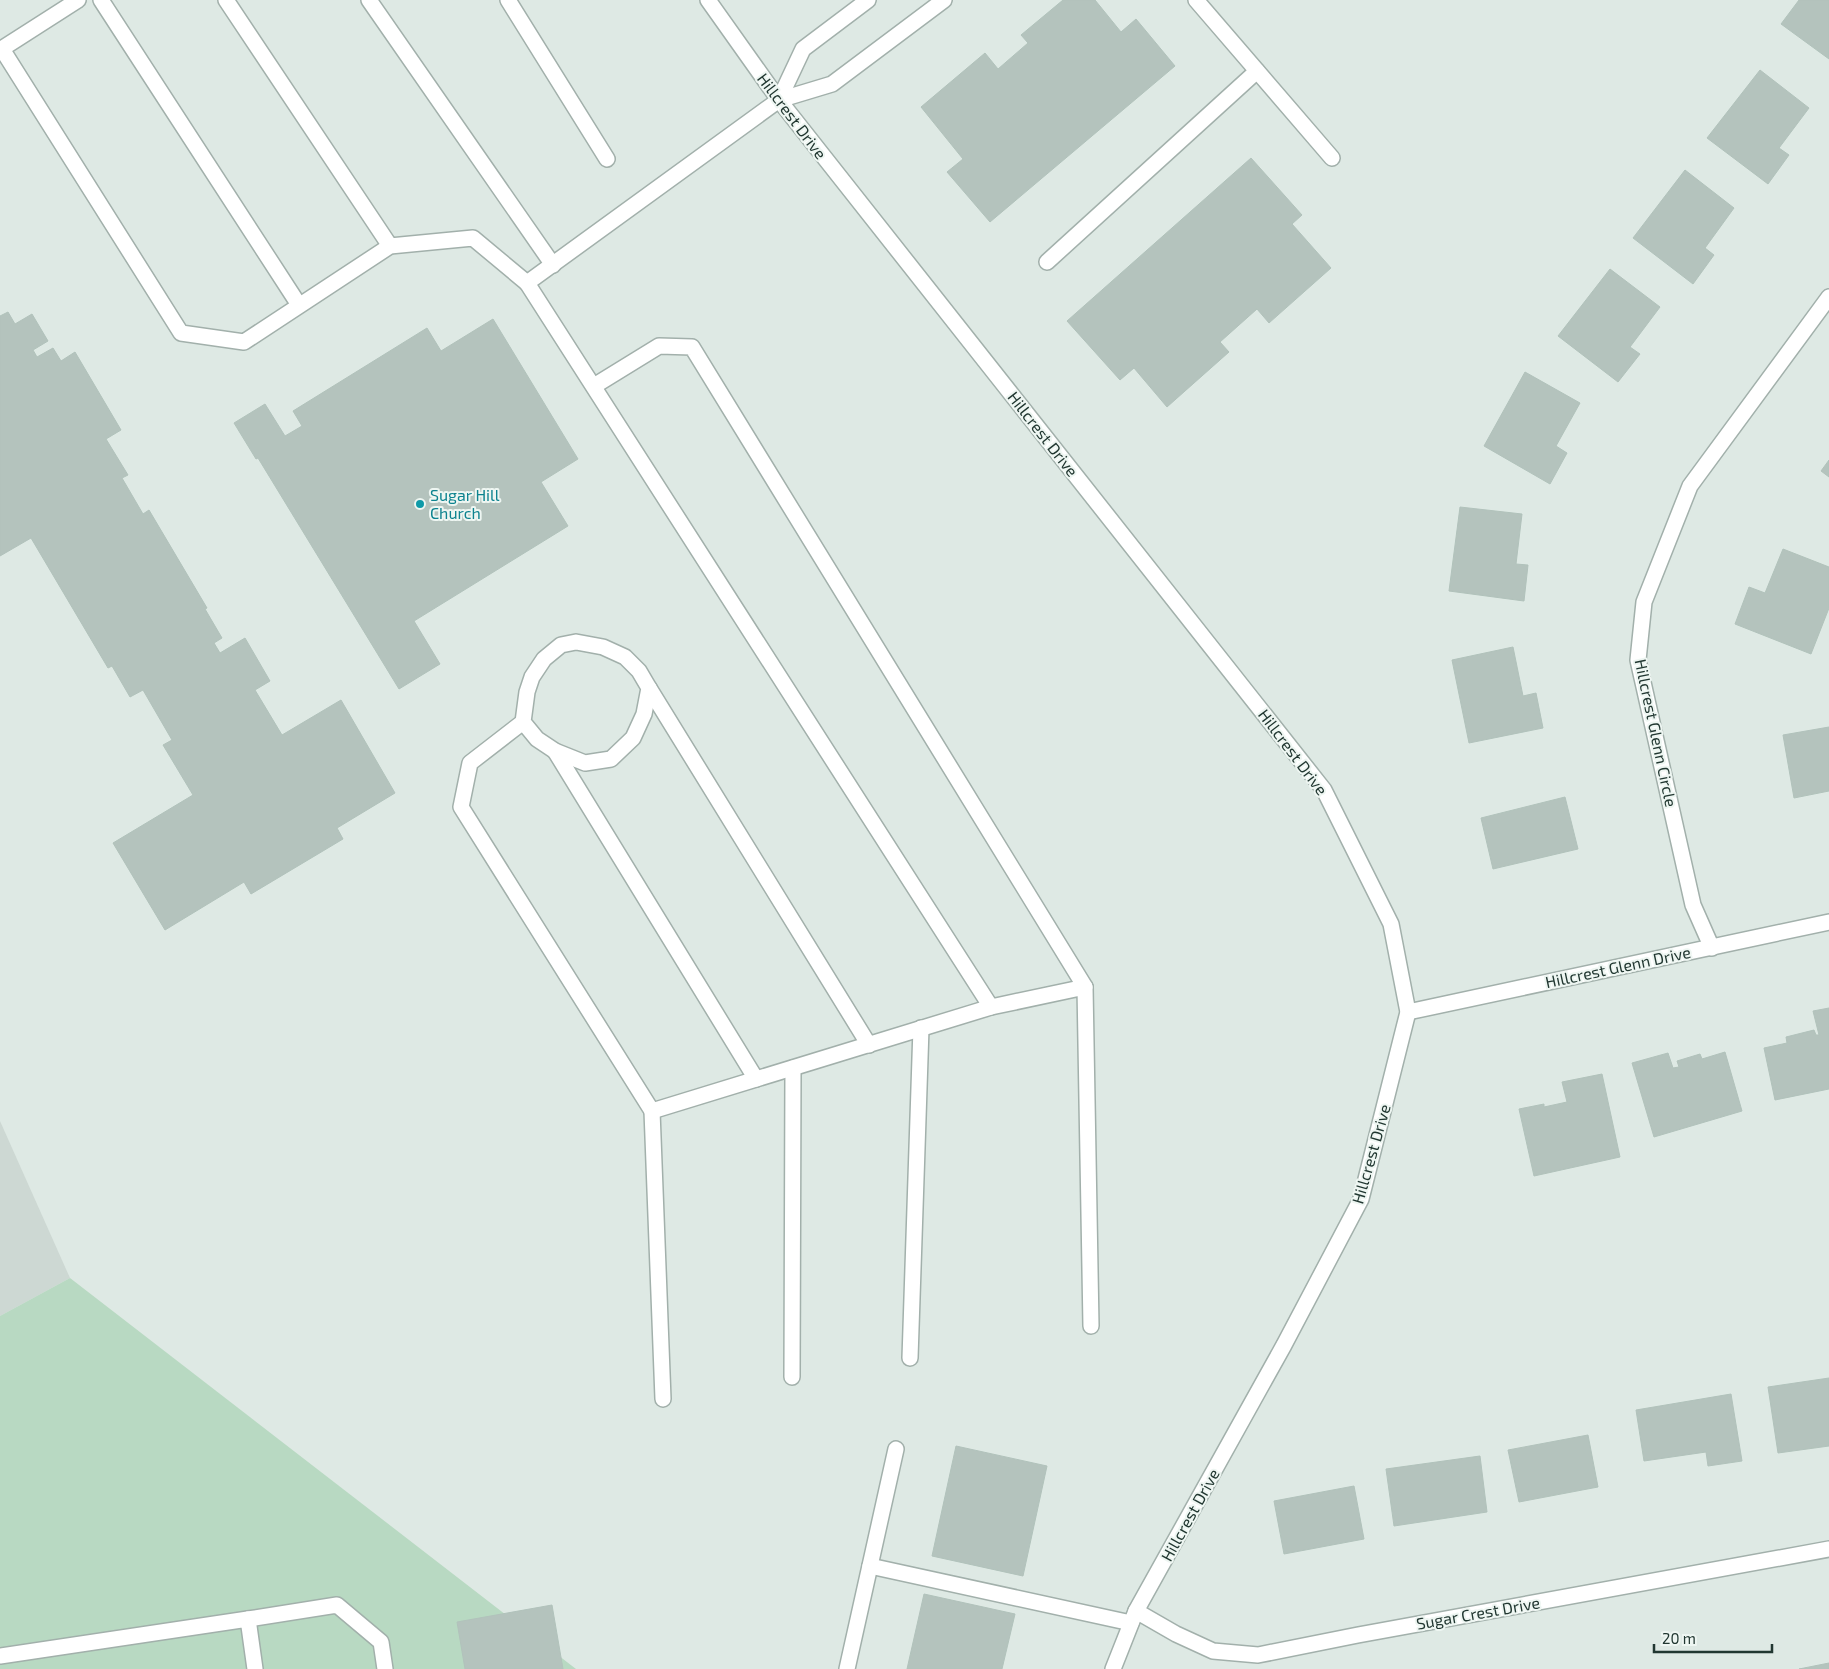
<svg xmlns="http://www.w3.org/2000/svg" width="1829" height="1669" font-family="'Exo 2',sans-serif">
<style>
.built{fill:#cdd8d3}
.green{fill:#b8d9c2}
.building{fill:#b4c3bd;stroke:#b1c2bb}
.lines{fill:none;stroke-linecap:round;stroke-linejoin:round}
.service-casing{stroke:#a2b0ab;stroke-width:18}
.minor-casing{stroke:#a2b0ab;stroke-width:18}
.tertiary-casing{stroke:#a2b0ab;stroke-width:18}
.service{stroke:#fff;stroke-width:15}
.minor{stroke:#fff;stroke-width:15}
.tertiary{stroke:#fff;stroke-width:15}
.culture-dot{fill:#0f9aa8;stroke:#eef6f2;stroke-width:2}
.labels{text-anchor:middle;stroke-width:4;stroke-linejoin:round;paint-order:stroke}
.street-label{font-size:16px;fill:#213731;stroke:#eef6f2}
.culture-label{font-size:16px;fill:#0d838f;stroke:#eef6f2;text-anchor:start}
</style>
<rect width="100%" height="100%" fill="#dee9e4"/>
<!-- built -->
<path class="built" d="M0,1121L70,1278L0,1316Z"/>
<!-- green -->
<path class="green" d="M70,1278L576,1669H0V1316Z"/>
<!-- building -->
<g class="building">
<path d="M1063,0H1095L1121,32L1136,19L1175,66L990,222L947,172L963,159L921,107L985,53L998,69L1028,43L1021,35Z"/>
<path d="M1799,0H1829V59L1781,24Z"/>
<path d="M1760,70L1809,108L1779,148L1789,155L1768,184L1707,138Z"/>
<path d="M1251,158L1302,215L1292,224L1331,268L1269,323L1257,309L1220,342L1229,352L1167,407L1134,368L1120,380L1067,321Z"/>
<path d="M1685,170L1734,208L1705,248L1714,255L1693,284L1633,238Z"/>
<path d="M1610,269L1660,307L1630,347L1640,354L1618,382L1558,336Z"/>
<path d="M8,312L15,324L32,314L48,341L33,350L37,357L53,348L61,361L75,352L121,430L106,439L128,475L122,478L143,514L149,510L207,608L205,609L222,638L214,643L220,653L245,638L270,681L255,690L282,735L341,700L395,793L337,828L343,839L251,894L244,882L165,930L113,843L193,795L163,745L172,740L143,690L130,697L112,666L108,668L31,538L0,556V316Z"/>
<path d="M493,319L578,459L541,482L568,526L414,621L440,664L399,689L258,458L256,459L234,423L265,404L285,436L302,426L293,411L427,328L441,351Z"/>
<path d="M1525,372L1580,403L1556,446L1567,453L1550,484L1484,446Z"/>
<path d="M1829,460V477L1821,471Z"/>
<path d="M1460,507L1522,514L1516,564L1528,565L1524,601L1449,591Z"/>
<path d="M1783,549L1829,567V608L1811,654L1735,624L1749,587L1765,593Z"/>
<path d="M1513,647L1523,696L1536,693L1543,728L1469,743L1452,660Z"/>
<path d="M1829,727V791L1794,798L1783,735Z"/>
<path d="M1565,797L1578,849L1493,869L1481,818Z"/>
<path d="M1829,1008V1089L1775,1100L1764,1048L1787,1043L1786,1037L1814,1030L1816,1035H1819L1813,1011Z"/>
<path d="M1725,1052L1742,1111L1654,1137L1632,1063L1668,1053L1673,1068L1679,1067L1677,1061L1700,1054L1702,1059Z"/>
<path d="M1602,1074L1620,1157L1534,1176L1519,1109L1544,1104V1107L1567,1102L1562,1082Z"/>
<path d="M1829,1378V1446L1778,1453L1768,1387Z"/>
<path d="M1731,1394L1742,1461L1708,1466L1706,1452L1644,1461L1636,1410Z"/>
<path d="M1588,1435L1598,1487L1519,1502L1508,1450Z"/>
<path d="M956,1446L1047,1466L1023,1576L932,1556Z"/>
<path d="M1480,1456L1487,1512L1394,1526L1386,1469Z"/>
<path d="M1354,1486L1364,1539L1284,1554L1274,1501Z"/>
<path d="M924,1594L1015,1614L1002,1669H907Z"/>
<path d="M552,1605L563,1669H465L457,1622Z"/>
<path d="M1829,1663V1669H1799Z"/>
</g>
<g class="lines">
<!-- service casing -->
<g class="service-casing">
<g id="service">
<path d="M101,0L299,305"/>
<path d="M226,0L390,246"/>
<path d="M369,0L553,265"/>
<path d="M508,0L607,159"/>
<path d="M1196,0L1332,158"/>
<path d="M2,49L181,333L244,342L390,246L473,238L527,283"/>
<path d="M0,50L78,0"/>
<path d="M779,100L803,49L868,0"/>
<path d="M1047,262L1257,71"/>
<path d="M594,386L659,346L692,347L1085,987"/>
<path d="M649,688L869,1045"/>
<path d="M523,722L537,739L555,751L585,763L611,759L633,738L644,714L649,688L639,671L625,657L603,647L576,642L561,645L544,659L532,677L527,692L523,722L470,763L461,807L652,1111L991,1007L527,283L779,100L832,84L944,0"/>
<path d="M555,751L756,1079"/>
<path d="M991,1007L1085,987L1091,1326"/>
<path d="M652,1111L663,1399"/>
<path d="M910,1358L921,1028"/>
<path d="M792,1377L793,1068"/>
<path d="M870,1566L1131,1623"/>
<path d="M847,1669L896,1449"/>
</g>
</g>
<!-- minor casing -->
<g class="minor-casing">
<g id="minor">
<path d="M1712,948L1693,905L1638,660L1644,602L1690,486L1829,297"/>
<path d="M1408,1012L1829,922"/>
<path d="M1136,1611L1176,1634L1213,1651L1258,1655L1358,1635L1829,1549"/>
<path d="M248,1619L337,1605L381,1642L385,1669"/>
<path d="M0,1656L248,1619L255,1669"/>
</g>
</g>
<!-- tertiary casing -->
<g class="tertiary-casing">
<path id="tertiary" d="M708,0L779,100L1324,790L1391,924L1408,1012L1361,1199L1284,1345L1136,1611L1113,1669"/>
</g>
<!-- service -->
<use href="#service" class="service"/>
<!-- minor -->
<use href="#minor" class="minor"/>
<!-- tertiary -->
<use href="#tertiary" class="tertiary"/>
</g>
<!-- markers -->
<circle class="culture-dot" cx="420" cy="504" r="5"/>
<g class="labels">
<!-- street labels -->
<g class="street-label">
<text transform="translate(792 116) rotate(53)" y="6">Hillcrest Drive</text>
<text transform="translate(1043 434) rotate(52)" y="6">Hillcrest Drive</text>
<text transform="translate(1656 733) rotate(78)" y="6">Hillcrest Glenn Circle</text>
<text transform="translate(1293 752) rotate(53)" y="6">Hillcrest Drive</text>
<text transform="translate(1618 967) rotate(-12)" y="6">Hillcrest Glenn Drive</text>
<text transform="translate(1371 1154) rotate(-74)" y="6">Hillcrest Drive</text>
<text transform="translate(1190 1515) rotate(-61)" y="6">Hillcrest Drive</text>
<text transform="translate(1478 1613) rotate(-10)" y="6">Sugar Crest Drive</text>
</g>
<!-- culture labels -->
<g class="culture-label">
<text x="430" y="501">Sugar Hill<tspan x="430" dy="18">Church</tspan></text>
</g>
</g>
<!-- scale -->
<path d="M1654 1644v8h118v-8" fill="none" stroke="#213731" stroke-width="2.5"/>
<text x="1662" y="1644" font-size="15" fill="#213731" stroke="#eef6f2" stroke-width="4" paint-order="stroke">20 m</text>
</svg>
